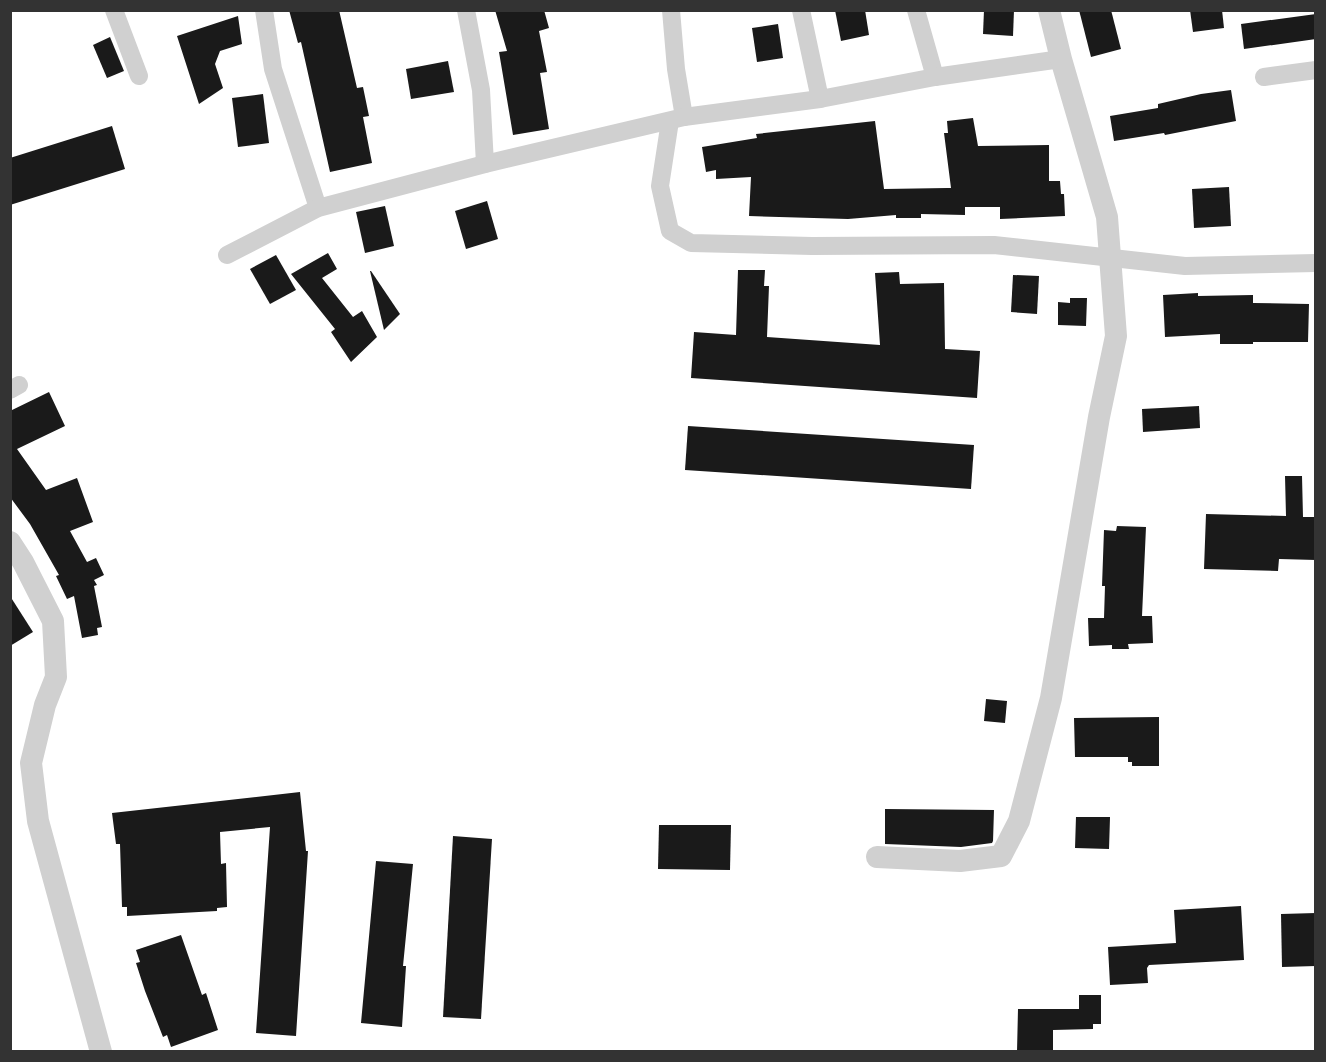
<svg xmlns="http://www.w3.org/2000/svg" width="1326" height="1062" font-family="'DM Sans',sans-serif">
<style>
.building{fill:#1a1a1a}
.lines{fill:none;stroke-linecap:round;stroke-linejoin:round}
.minor{stroke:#d0d0d0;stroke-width:18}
.tertiary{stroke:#d0d0d0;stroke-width:22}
</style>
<rect width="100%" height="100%" fill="#fff"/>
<!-- building -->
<g class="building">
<path d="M289,10H339L357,88L363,87L369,116L363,117L372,163L330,172L301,42L298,43Z"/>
<path d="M495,10H544L549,28L539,31L547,72L540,73L549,129L513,135L499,52L507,51Z"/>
<path d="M835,10H865L869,35L841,41Z"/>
<path d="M984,10H1014L1013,36L983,34Z"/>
<path d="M1079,10H1111L1121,49L1091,57Z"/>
<path d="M1190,10H1222L1224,28L1193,32Z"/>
<path d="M1316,14V39L1244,49L1241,24Z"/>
<path d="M238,16L242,44L220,51L215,64L223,88L199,104L177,36Z"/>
<path d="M778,24L783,58L757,62L752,28Z"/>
<path d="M110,37L124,71L107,78L93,45Z"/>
<path d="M448,61L454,92L411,99L406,69Z"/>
<path d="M1231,90L1236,121L1165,135L1164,133L1114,141L1110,116L1158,108V104L1201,94Z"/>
<path d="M263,94L269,143L238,147L232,98Z"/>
<path d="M973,118L978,146L1049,145V181H1060L1061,194H1064L1065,216L1000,219V207H965V215L921,214V218H896V215L848,219L749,216L751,177L716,179V170L706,172L702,147L757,138L756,134L875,121L884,189L947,188H951L944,133H948L947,121Z"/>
<path d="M112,126L125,169L10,205V158Z"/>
<path d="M1229,187L1231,226L1194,228L1192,189Z"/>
<path d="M487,201L498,239L466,249L455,211Z"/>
<path d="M385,206L394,246L365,253L356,212Z"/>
<path d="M328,253L337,269L322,278L353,317L362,311L377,337L351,362L331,332L335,329L291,274Z"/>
<path d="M276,255L296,290L270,304L250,269Z"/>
<path d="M738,270H765L764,286H769L767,337L880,345L875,273L899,272L900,284L944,283L945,349L980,351L977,398L691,378L694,332L736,335Z"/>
<path d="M370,271H371L400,314L384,330Z"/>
<path d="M1013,275L1039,276L1037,314L1011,312Z"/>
<path d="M1198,293V296L1253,295V303L1309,304L1308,342H1253V344H1220V334L1165,337L1163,295Z"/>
<path d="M1070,298H1087L1086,326L1058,325V302L1070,303Z"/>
<path d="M49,392L65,426L17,449L46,490L77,478L93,522L70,531L87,562L96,558L104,575L94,580L97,585L94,586L102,627L97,628L98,635L82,638L74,596L67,599L56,576L59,575L30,524L10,497V411Z"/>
<path d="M1199,406L1200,428L1143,432L1142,409Z"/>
<path d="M688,426L974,445L971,489L685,470Z"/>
<path d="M1285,476H1302L1303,517H1316V560L1279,559L1278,571L1204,569L1206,514L1286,516Z"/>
<path d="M1117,526L1146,527L1142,616H1152L1153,643L1128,644L1129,649H1112V645L1089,646L1088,618H1104L1105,586H1102L1104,530L1116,531Z"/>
<path d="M10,596L33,632L10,646Z"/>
<path d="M986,699L1007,701L1005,723L984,721Z"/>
<path d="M1159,717V766H1132V762H1128V757H1075L1074,718Z"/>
<path d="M300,792L306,851H308L296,1036L256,1033L270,827L220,832L221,864L226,863L227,907L217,908V911L127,916V907H122L120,844H116L112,813Z"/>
<path d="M885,809L994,810L993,841L992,843L961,847L885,844Z"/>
<path d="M1076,817H1110L1109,849L1075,848Z"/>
<path d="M659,825H731L730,870L658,869Z"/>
<path d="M453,836L492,839L481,1019L443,1017Z"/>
<path d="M376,861L413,864L403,966H406L402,1027L361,1023Z"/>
<path d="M1241,906L1244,960L1149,965L1147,968L1148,983L1110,985L1108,947L1176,943L1174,910Z"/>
<path d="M1316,913V966L1282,967L1281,914Z"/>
<path d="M181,935L202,995L206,993L218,1030L171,1047L167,1035L163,1037L145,991L136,963L140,962L136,950Z"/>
<path d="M1079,995H1101V1024H1093V1029L1053,1030V1052H1017L1018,1009H1079Z"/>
</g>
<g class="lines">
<!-- minor -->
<g class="minor">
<path d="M114,10L139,76"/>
<path d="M264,10L273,69L318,208"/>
<path d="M466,10L481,90L485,164"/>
<path d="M671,10L676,69L684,117"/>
<path d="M801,10L820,99"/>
<path d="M916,10L935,77"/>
<path d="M1264,77L1316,70"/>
<path d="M670,121L660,186L670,231L691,243L812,246L994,245L1185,266L1316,263"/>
<path d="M227,255L318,208L485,164L684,117L820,99L935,77L1061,59"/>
<path d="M10,390L19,385"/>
</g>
<!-- tertiary -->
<g class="tertiary">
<path d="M10,542L23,562L53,621L56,677L45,705L31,763L38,821L101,1052"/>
<path d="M877,857L960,861L1001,856L1019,821L1051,698L1099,417L1116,336L1107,217L1061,59L1049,10"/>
</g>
</g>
<!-- border -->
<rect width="1326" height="1062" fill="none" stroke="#333333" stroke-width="24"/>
</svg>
